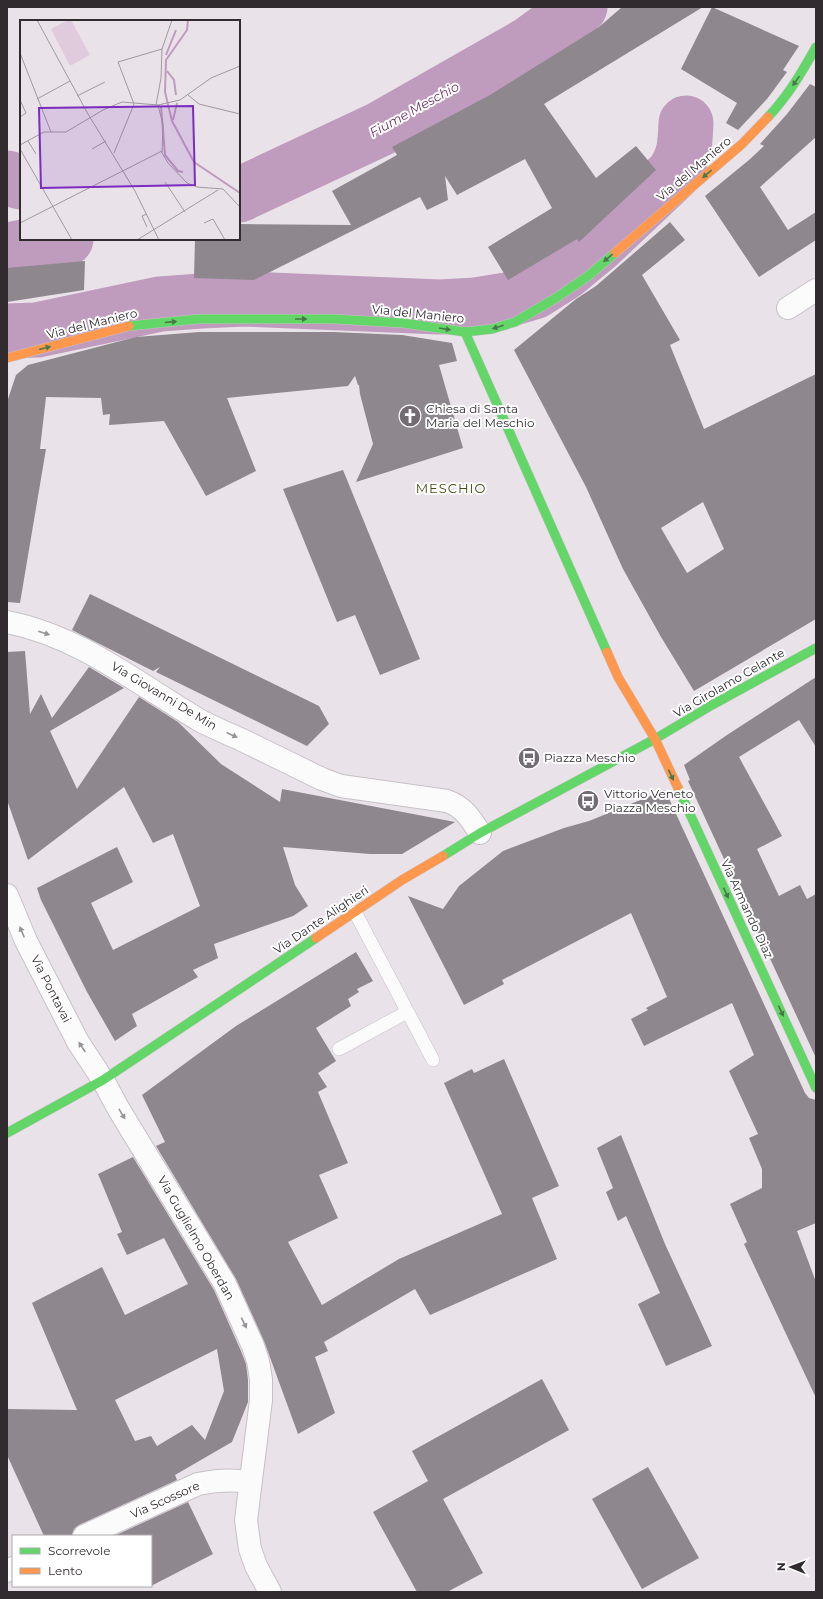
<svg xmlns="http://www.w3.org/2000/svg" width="823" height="1599" font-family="Montserrat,sans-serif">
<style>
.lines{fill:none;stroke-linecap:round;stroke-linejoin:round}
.river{stroke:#bf9cbd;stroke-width:55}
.building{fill:#8e878d;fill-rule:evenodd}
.lane-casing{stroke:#c7c1c6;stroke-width:14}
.street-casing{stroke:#c7c1c6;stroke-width:24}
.fast-casing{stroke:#c7c1c6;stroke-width:10}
.slow-casing{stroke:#c7c1c6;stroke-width:10}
.lane{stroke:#fcfbfc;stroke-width:13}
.street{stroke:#fcfbfc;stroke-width:22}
.fast{stroke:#63d668;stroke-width:9}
.slow{stroke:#ff974d;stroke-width:9}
.oneway{fill:#487849}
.oneway2{fill:#969396}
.labels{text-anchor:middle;stroke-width:4;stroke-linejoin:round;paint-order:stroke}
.street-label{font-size:12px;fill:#312b30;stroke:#fff}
.poi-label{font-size:12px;fill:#312b30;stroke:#fff;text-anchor:start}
.water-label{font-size:13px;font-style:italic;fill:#6b3069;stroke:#fff}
.neighbourhood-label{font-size:13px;letter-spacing:1px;fill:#434e15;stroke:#fff}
.inset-river{fill:none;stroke:#bf9cbd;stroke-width:2}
.inset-road{fill:none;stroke:#a0999f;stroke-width:1}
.view{fill:#7b2cbf;fill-opacity:0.15;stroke:#7b2cbf;stroke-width:2}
.inset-edge{fill:none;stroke:#312b30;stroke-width:2}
</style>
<rect width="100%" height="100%" fill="#eae2e9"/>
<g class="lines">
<!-- river -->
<g class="river">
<path d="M7,178L21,182"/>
<path d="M239,195L380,129L529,44L580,7"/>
<path d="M7,250L66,239"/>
<path d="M7,331L37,330L160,304L201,301L245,299L440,307L476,305L507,300L534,292L564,273L599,244L673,174C685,156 685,144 686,123"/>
</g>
</g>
<!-- building -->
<g class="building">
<path d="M622,7H703L544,104L596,178L636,146L656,170L579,242L577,239L508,280L488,247L552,208L525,159L457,195L445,176L448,200L427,210L420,197L254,280L194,278L195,239H239V224L351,225L332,191L397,155L392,147L490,95L599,27Z"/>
<path d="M712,7L799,46L783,70L787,72L767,99L738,130L726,123L737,103L681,69Z"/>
<path d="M810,84L816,87V137L760,187L788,230L816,212V240L759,277L705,196L749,160L764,146L760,144L787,114Z"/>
<path d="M670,222L685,240L642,275L680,340L670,345L704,429L816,374V619L694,691L661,637L623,569L586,487L514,350L576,299L596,286ZM703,502L724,549L687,573L661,528Z"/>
<path d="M85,261L84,290L7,302V268Z"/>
<path d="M199,332H333L402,335L452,343L457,361L439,365L463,448L356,482L373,444L360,394L359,385H358L355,376L348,386L227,398L256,471L206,496L164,421L109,425L110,414L103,415L101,398L46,397L40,449H46L20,603L7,602V402L16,375L28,365L136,337Z"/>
<path d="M343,470L420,659L380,675L355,615L337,622L283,489Z"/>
<path d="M90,594L319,706L329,724L307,746L156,672L160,667L153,671L72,630Z"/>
<path d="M25,651L30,714L41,694L52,718L89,667L124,688L50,731L77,789L139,697L178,722L221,764L280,802L282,789L455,822L402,854H370L283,847L295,885L308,906L293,916L214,944L218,958L193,970L198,977L132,1014L137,1026L115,1041L87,992L41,900L37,888L117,847L133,882L91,903L113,950L200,906L173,834L153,843L124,787L28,860L7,800V652Z"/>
<path d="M816,677V747L799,720L739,757L782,836L757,849L779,896L800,885L807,899L816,894V1058L688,781L690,780L684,765L727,735Z"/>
<path d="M665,790L805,1093L809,1098L816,1100V1223L797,1231L816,1282V1398L744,1244L747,1242L730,1204L762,1188V1169L749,1138L758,1134L729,1071L754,1055L732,1003L644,1046L631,1019L648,1010L646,1008L667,997L631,913L502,980L504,984L464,1005L408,896L443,909L459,886L503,851L564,828L589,821Z"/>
<path d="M356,952L373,981L357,989L359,992L348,999L351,1006L316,1028L336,1061L318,1073L327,1087L318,1092L348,1163L319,1175L338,1218L288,1242L322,1305L399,1259L502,1214L444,1083L472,1069L474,1073L504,1059L559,1186L532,1198L557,1259L430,1315L415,1289L324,1342L328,1351L315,1357L335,1413L298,1434L264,1341L236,1279L156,1146L165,1142L142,1095L236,1026Z"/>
<path d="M621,1135L665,1244L712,1346L666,1366L638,1304L660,1293L626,1216L618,1221L606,1192L613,1188L597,1148Z"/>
<path d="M133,1157L214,1290L241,1351L246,1364L248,1380V1402L232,1442L175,1475L177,1480L79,1525L74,1529L72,1536H44L7,1455V1409L77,1410L32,1303L102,1267L125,1315L188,1284L164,1238L127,1255L117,1234L122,1232L98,1174ZM217,1349L224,1391L205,1440L192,1425L157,1446L151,1436L135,1441L115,1400Z"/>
<path d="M542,1379L569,1430L443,1499L483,1573L447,1592H417L373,1512L428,1481L412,1451Z"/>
<path d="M648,1467L699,1558L642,1589L592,1499Z"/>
<path d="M188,1502L213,1554L151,1586V1536H114Z"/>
</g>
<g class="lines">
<!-- lane casing -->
<g class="lane-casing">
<g id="lane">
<path d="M355,912L433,1060"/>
<path d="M339,1049L407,1012"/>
</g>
</g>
<!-- street casing -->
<g class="street-casing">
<g id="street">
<path d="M788,308L816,290"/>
<path d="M7,622C79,636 137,683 199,720C212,727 226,733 240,739C267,752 295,766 322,779L341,786L447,801C464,807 471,819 480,833"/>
<path d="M7,895L26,941L78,1042L103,1080L118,1108L225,1284L253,1346L258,1361L261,1379V1400L246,1520L250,1549L256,1566L270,1592"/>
<path d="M84,1536L198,1484C216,1480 231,1479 250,1482"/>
<path d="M7,1571L13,1568"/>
</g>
</g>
<!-- fast casing -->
<g class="fast-casing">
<g id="fast">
<path d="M768,117C788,96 802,72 816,47"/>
<path d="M129,326L198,319H333L403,323L465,332L492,329L515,322L556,298L588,276L615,253"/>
<path d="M465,332L607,652"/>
<path d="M678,788L816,1088"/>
<path d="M443,856L480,833L655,739L712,705L816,648"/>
<path d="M7,1133L103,1080L316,938"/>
</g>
</g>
<!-- slow casing -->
<g class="slow-casing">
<g id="slow">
<path d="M615,253L742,144L768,117"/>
<path d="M7,358L129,326"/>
<path d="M607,652L618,677L655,739L678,788"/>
<path d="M316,938L402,880L443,856"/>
</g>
</g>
<!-- lane -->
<use href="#lane" class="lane"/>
<!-- street -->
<use href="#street" class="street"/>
<!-- fast -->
<use href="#fast" class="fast"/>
<!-- slow -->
<use href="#slow" class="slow"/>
</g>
<!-- one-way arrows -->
<defs><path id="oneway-solid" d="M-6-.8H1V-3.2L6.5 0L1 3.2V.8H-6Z"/></defs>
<g class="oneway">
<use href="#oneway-solid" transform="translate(796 81) rotate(125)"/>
<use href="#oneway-solid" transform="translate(707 174) rotate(140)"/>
<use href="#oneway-solid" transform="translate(608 258) rotate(140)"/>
<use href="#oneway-solid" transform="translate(301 319)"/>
<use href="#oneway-solid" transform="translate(171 322) rotate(-5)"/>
<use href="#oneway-solid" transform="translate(498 327) rotate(163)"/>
<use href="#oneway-solid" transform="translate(445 329) rotate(9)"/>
<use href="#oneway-solid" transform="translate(45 348) rotate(-15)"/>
<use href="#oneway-solid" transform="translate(671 775) rotate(65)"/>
<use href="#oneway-solid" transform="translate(726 893) rotate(65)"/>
<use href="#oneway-solid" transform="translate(781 1011) rotate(65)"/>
</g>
<g class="oneway2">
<use href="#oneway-solid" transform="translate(44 633) rotate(18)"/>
<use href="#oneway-solid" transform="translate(232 735) rotate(25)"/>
<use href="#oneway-solid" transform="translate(22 932) rotate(-113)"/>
<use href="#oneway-solid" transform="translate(82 1047) rotate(-123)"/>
<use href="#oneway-solid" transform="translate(122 1114) rotate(59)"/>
<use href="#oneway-solid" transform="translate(244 1323) rotate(64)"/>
</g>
<!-- icons -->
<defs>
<g id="church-disc" transform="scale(1.15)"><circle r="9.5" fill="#726b71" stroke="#fff"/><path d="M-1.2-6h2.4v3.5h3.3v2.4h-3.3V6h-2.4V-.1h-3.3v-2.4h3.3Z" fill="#fff"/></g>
<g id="bus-disc" transform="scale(1.15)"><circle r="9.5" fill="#726b71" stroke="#fff"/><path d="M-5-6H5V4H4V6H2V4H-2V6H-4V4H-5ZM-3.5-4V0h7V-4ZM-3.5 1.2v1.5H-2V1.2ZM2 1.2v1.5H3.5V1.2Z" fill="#fff"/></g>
</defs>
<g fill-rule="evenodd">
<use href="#church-disc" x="410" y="416"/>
<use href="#bus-disc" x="529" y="758"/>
<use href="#bus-disc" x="588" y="801"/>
</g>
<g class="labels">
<!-- street labels -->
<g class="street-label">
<text transform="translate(694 169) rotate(-40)" y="4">Via del Maniero</text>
<text transform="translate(418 314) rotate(6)" y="4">Via del Maniero</text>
<text transform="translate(92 324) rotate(-14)" y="4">Via del Maniero</text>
<text transform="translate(729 683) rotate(-30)" y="4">Via Girolamo Celante</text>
<text transform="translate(164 696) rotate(31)" y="4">Via Giovanni De Min</text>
<text transform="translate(747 909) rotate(65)" y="4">Via Armando Diaz</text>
<text transform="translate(321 920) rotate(-34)" y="4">Via Dante Alighieri</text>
<text transform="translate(51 989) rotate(63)" y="4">Via Pontavai</text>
<text transform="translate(196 1238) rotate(60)" y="4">Via Guglielmo Oberdan</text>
<text transform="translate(165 1500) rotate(-24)" y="4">Via Scossore</text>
</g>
<!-- poi labels -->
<g class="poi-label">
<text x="426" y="413">Chiesa di Santa<tspan x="426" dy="14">Maria del Meschio</tspan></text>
<text x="544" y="762">Piazza Meschio</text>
<text x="604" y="798">Vittorio Veneto<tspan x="604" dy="14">Piazza Meschio</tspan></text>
</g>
<!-- water labels -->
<g class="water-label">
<text transform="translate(414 109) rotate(-29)" y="5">Fiume Meschio</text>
</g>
<!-- neighbourhood labels -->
<g class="neighbourhood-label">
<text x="451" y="493">MESCHIO</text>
</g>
</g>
<!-- overview -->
<g transform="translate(20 20)">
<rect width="220" height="220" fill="#eae2e9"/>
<path d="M48,0H51L70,35L50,46L31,9Z" fill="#e0cbdd"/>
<path class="inset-river" d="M168,0L167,10L146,40L145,72L152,101L174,142L220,173M146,35L156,10M147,51L154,60L156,75M141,86L145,135L158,151L163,152M153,100L157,83"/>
<path class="inset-road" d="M17,0L68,94L115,171L139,220M0,33L31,112M168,75L179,84L220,94M57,76L85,62M17,79L50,61M0,80L6,93L0,97M136,85L141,58L142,29L152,0M138,85L143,105L142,133L148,143L167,163L177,167L203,169L220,187M8,121L16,134M0,125L24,112H46L83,90L102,82L138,85L160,80L191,58L220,46M0,129L52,220M72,129L86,121M94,133L114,84L98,42L142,29M145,162L165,192M127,194L122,196L127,207M0,203L142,131M184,203L193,199L205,220M117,220L198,170"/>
<path class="view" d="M173,86L175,165L21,168L19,88Z"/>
<rect width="220" height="220" class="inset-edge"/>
</g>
<!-- border -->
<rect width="823" height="1599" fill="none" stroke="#312b30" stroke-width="16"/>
<!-- legend -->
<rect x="12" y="1535" width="140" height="52" fill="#ffffff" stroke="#adaaac"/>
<rect x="20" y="1548" width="20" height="6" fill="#63d668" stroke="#adaaac"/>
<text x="48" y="1555" font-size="12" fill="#312b30">Scorrevole</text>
<rect x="20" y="1568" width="20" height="6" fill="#ff974d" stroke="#adaaac"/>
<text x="48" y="1575" font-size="12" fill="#312b30">Lento</text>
<!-- north arrow -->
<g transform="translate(791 1567) rotate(271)" stroke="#ffffff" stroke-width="3" paint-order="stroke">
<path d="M0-3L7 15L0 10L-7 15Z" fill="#312b30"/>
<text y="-6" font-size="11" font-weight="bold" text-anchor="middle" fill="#312b30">N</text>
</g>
</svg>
